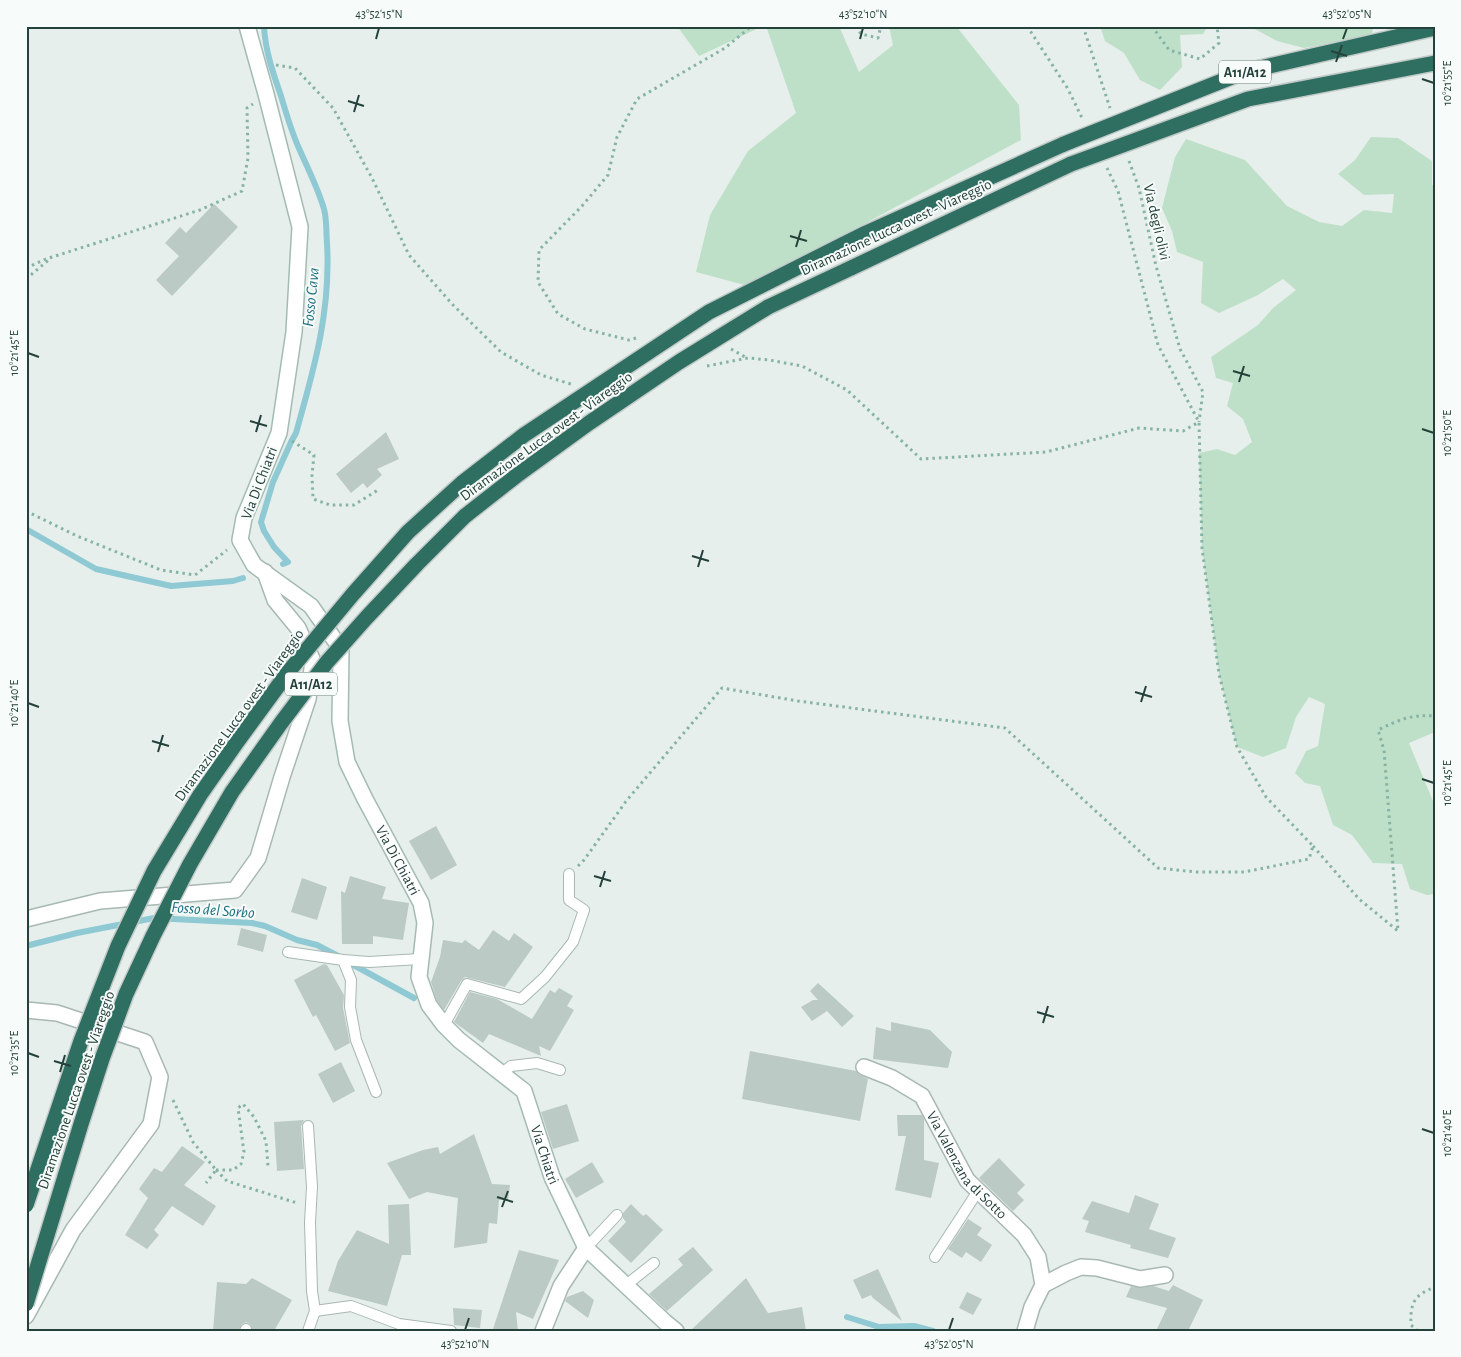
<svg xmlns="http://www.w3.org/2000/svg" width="1461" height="1357" font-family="'Alegreya Sans',sans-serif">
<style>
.green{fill:#bfe0c8}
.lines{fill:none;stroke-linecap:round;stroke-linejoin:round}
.stream{stroke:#8ec9d4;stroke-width:6}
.building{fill:#bbcac4}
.lane-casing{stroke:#a8b8b2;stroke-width:12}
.street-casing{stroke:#a8b8b2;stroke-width:18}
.secondary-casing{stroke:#a4bbb3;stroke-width:18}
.highway-casing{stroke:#c2cac8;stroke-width:18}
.path{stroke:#86b3a5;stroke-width:3;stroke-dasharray:2.5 4;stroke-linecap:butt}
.lane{stroke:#fff;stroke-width:10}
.street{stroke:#fff;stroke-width:15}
.secondary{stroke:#fff;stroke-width:15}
.highway{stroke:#2f6f62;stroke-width:15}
.highway-bridge-casing{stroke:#c2cac8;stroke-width:18;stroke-linecap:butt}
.highway-bridge{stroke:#2f6f62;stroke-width:15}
.ticks{fill:none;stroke:#24423a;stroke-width:2}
.labels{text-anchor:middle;stroke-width:4;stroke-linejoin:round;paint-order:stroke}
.shield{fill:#f7fbf9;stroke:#637a73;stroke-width:1}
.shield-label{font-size:14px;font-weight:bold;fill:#24423a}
.street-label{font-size:15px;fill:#24423a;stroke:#f7fbf9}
.water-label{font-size:16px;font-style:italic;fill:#1c6f80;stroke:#f7fbf9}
.neatline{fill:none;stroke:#24423a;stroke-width:2}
.ticks-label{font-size:12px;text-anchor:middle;fill:#24423a}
</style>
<rect width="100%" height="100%" fill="#e6efeb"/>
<!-- green -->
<g class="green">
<path d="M677,26H763L699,56Z"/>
<path d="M766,26H839L859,72L893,45L889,26H956L1019,105L1021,140L748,286L696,272L710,215L748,151L796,113Z"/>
<path d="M1100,26H1208L1203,34L1180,35L1182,67L1160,90L1140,80L1124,53L1105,41Z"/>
<path d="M1249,26H1374L1371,35L1304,48L1277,41Z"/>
<path d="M1371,137L1398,138L1432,161V185L1435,184V732L1409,743L1435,806V894L1427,895L1410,889L1402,864L1373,863L1352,835L1333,825L1320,786L1305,783L1295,773L1306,751L1318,746L1325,704L1309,697L1296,717L1286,748L1263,757L1237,747L1219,674L1202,548L1199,453L1217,449L1235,455L1252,442L1243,419L1227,406L1233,383L1216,378L1211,357L1258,325L1273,308L1296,290L1283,279L1258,295L1219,313L1201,303L1203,262L1177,252L1172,231L1162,208L1175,157L1186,139L1245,160L1287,206L1319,222L1342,226L1364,210L1392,213L1394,194L1364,195L1338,174L1355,160Z"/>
</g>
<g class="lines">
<!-- stream -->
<g class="stream">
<path d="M264,26C265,50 273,73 281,96C286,113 291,130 298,146C307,167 318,188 324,209C327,220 326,232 327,243C331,311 314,369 296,433L291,442L273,482L261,522L264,531L274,547L288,562L283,564"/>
<path d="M26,529L96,569L171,586L233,581L243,578"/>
<path d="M26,946L77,933L154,918L252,923L265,926L297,940L317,945L340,957"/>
<path d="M348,962L414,998"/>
<path d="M847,1317L879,1327L914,1326L933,1331"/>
</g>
</g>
<!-- building -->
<g class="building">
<path d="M214,204L238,227L172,296L156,280L179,256L165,243L180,227L186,233Z"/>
<path d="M386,432L399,459L377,469L382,475L367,488L363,483L351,493L336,474Z"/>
<path d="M436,826L457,865L431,880L409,841Z"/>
<path d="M350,876L386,887L382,899L409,903L403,940L373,936V944H342L341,891L345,893Z"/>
<path d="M302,878L327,887L317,920L291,912Z"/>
<path d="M241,928L267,935L263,952L237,945Z"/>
<path d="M493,930L509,941L514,933L533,947L505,987L465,977L461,981L444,1010L437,1001L431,982L440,957L443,940L462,943L465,940L479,950Z"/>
<path d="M324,964L327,965L344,995L343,1008L350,1043L335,1051L316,1015L313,1017L294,980Z"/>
<path d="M818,983L854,1016L842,1027L827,1011L812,1021L801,1007L813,1000H818L810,991Z"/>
<path d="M559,988L573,996L567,1006L574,1010L550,1051L539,1046L541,1056L489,1034L483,1043L454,1022L470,992L497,999L532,1019L550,990L555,993Z"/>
<path d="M891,1022L930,1030L952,1052L948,1068L873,1059L876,1027L891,1031Z"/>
<path d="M750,1051L856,1071L860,1075L868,1079L860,1121L742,1099Z"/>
<path d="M341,1062L355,1091L333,1103L318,1074Z"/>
<path d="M567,1104L579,1141L553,1149L541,1112Z"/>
<path d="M897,1115H922L924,1119V1160L939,1163L931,1198L895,1190L906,1136H898Z"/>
<path d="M304,1120L301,1126L304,1169L277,1171L274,1122Z"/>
<path d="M474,1134L492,1184L510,1185L508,1200H499L497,1224L489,1223L487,1243L454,1248L458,1198L427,1192L409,1199L387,1163L423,1150L438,1147L440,1154Z"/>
<path d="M182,1146L205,1162L184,1185L216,1206L203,1226L172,1206L154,1230L159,1235L147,1249L125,1235L148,1198L139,1189L154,1168L162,1172Z"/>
<path d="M999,1158L1025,1185L1017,1193L1024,1200L1013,1211L979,1178Z"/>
<path d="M592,1162L604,1182L576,1198L565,1179Z"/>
<path d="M1135,1195L1159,1204L1149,1229L1176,1238L1168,1258L1130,1248L1131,1245L1085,1232L1089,1221L1082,1219L1092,1201L1129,1213Z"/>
<path d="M409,1204L411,1255H402L387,1306L328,1291L338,1261L357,1230L389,1244L388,1205Z"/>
<path d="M631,1204L643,1216L646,1214L663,1230L631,1263L608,1241L626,1222L623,1218V1213Z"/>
<path d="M968,1219L982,1228L977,1235L992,1245L981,1262L966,1252L962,1258L948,1249Z"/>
<path d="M693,1247L713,1270L667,1311L649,1294L683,1265L678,1259Z"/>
<path d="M519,1250L559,1260L533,1319L516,1312L518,1331L493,1329Z"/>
<path d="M878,1269L902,1321L873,1298L871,1295L862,1299L853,1280Z"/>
<path d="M252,1278L292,1300L274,1331H252L251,1325L246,1322L242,1324L238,1331H213L217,1282L246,1284Z"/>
<path d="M746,1278L768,1313L802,1307L806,1331H690Z"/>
<path d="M1173,1285L1203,1300L1188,1331H1156L1167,1308L1126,1297L1131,1286L1141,1288L1153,1286L1169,1291Z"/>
<path d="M583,1291L594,1300L588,1318L565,1301L567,1297Z"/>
<path d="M967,1292L982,1299L973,1315L959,1308Z"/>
<path d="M453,1308L482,1310L480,1328L454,1325Z"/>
</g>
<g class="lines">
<!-- lane casing -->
<g class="lane-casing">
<g id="lane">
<path d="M288,952L343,960L369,962L420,959"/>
<path d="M343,960L351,980L350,1007L356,1040L376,1092"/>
<path d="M444,1025L467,984L521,999L545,977L573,942L584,910L569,900V874"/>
<path d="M501,1074L511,1066L537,1063L560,1070"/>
<path d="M586,1248L617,1215"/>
<path d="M935,1257L978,1191"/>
<path d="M626,1285L654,1263"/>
<path d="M315,1311L351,1306L399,1324L451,1331"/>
<path d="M245,1331L246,1329"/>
<path d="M308,1331L315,1311L312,1291L310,1222L312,1187L308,1126"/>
</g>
</g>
<!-- street casing -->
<g class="street-casing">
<g id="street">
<path d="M26,919L100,901L235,890L258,858L282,777L308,699L313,661L298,628L275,600L265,572"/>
<path d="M26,1010L57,1013L145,1042L160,1077L151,1124L73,1230L26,1316"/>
<path id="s1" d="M864,1067L892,1078L922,1096L967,1180L1024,1235L1038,1257L1043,1285L1032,1307L1025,1331"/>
<path d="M1043,1285L1066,1273L1081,1267L1097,1268L1140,1279L1165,1275"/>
<path d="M543,1331L561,1286L586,1248"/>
</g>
</g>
<!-- secondary casing -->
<g class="secondary-casing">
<g id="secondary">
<path id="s2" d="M247,26L266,94L300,227L294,332L279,433L244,518L240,540L254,565L311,606L341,649L340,721L347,762L365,799L421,903L425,923L419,977L429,1005L444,1025L459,1040L524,1091L552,1177L586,1248L665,1322L676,1331"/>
</g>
</g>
<!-- highway casing -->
<g class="highway-casing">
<g id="highway">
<path d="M842,245L866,233L1064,144"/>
<path d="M851,268L1071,164"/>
</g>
</g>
<!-- path -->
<g class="path">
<path d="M856,26L861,34L878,38L881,26"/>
<path d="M1027,26L1068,89L1083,120"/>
<path d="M1083,26L1110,108"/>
<path d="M1152,26L1169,50L1200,59L1219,43L1217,26"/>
<path d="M276,65L295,68L333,108L372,178L409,255L453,305L501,352L541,375L571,384"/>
<path d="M1129,161L1139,188L1156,266L1180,349L1203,392L1199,422"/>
<path d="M26,268L46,259L200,210L242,191L248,158L247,108L253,104"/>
<path d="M26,279L51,258"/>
<path d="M636,338L629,340L585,329L558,314L538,282L539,250L582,206L608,175L617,137L637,99L725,48L748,29V26"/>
<path d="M731,349L747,358"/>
<path d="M707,366L748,358L769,360L802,366L847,390L921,459L1046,452L1139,428L1183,431L1199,422"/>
<path d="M292,441L314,455L312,475L313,499L330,505H354L378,490"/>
<path d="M26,511L77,536L161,570L195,575L227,550"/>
<path d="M1313,846L1359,899L1398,931L1384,750L1378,730C1398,720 1412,714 1435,716"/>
<path d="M578,866L584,860L627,800L722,688L798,701L1005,728L1158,868L1196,872H1244L1309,859L1313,846L1266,797L1237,747L1219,674L1202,548L1199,422L1158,345L1118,191L1107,168"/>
<path d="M173,1100L193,1142L216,1170L206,1183"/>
<path d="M216,1170H233L241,1164L244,1152L238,1108L243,1104L254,1117L266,1141L268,1166"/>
<path d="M216,1170L227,1181L297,1203"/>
<path d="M1418,1331L1411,1325C1410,1303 1414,1295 1435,1287"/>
</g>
<!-- lane -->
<use href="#lane" class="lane"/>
<!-- street -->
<use href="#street" class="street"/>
<!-- secondary -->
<use href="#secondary" class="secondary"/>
<!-- highway -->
<use href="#highway" class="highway"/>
<!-- highway-bridge casing -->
<g class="highway-bridge-casing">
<g id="highway-bridge">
<path d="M1064,144L1247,71L1435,28"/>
<path d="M1071,164L1248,99L1435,63"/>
<path d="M26,1205L81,1041L118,946L154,871L200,795L237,742L289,671L353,594L408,532L462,483L524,435L709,312L842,245"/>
<path d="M26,1304L81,1124L102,1059L126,994L153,936L190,864L232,792L281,723L327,662L367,617L417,564L465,516L516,476L589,423L679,362L768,307L851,268"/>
</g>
</g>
<!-- highway-bridge -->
<use href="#highway-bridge" class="highway-bridge"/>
</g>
<!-- ticks -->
<path class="ticks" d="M376,39L379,28M860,39L863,28M1343,39L1347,28M1331,51L1347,56M1336,62L1342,45M1422,79L1434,83M348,101L364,106M354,112L359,95M790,236L807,241M796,247L801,230M28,353L39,357M1233,371L1250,376M1239,382L1244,366M250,421L267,426M1422,429L1434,433M256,432L261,415M692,556L709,561M698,567L703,550M1135,692L1152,697M1141,702L1146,686M28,703L39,707M152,741L169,746M158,752L163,735M1422,779L1434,783M594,876L611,881M600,887L605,871M1037,1012L1054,1017M1043,1023L1048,1006M28,1053L39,1057M54,1061L71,1066M60,1072L65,1055M1422,1129L1434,1133M497,1197L513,1202M502,1207L508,1191M465,1330L469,1318M949,1330L953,1318"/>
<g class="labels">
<!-- shield labels -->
<g class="shield">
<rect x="1219" y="60.5" width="52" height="23" rx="4"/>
<rect x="285" y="672.5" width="52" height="23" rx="4"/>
</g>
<g class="shield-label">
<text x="1245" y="77">A11/A12</text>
<text x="311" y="689">A11/A12</text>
</g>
<!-- street labels -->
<g class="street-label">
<text transform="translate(1157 222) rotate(77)" y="5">Via degli olivi</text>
<text transform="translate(896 227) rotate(-25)" y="5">Diramazione Lucca ovest - Viareggio</text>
<text transform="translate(546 436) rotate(-36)" y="5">Diramazione Lucca ovest - Viareggio</text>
<text transform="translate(259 483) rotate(-69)" y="5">Via Di Chiatri</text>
<text transform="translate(239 715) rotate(-54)" y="5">Diramazione Lucca ovest - Viareggio</text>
<text dy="5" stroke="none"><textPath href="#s2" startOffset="905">Via Di Chiatri</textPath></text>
<text transform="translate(76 1090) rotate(-71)" y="5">Diramazione Lucca ovest - Viareggio</text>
<text dy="5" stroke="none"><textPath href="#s2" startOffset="1254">Via Chiatri</textPath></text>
<text dy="5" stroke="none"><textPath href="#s1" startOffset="148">Via Valenzana di Sotto</textPath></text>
</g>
<!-- water labels -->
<g class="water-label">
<text transform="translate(310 297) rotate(-84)" y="6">Fosso Cava</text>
<text transform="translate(213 909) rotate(4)" y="6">Fosso del Sorbo</text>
</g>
</g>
<!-- border -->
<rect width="1461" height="1357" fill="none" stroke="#f7fbf9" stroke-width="55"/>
<rect x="28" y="28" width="1406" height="1302" class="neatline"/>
<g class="ticks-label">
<text x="379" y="18">43°52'15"N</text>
<text x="863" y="18">43°52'10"N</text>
<text x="1347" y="18">43°52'05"N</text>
<text transform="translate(1447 83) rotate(-90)" y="4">10°21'55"E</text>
<text transform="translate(14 353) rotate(-90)" y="4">10°21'45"E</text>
<text transform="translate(1447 433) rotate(-90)" y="4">10°21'50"E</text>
<text transform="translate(14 703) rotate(-90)" y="4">10°21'40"E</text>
<text transform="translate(1447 783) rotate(-90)" y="4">10°21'45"E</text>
<text transform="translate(14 1053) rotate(-90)" y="4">10°21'35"E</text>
<text transform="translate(1447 1133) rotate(-90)" y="4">10°21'40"E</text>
<text x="465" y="1348">43°52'10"N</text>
<text x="949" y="1348">43°52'05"N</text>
</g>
</svg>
